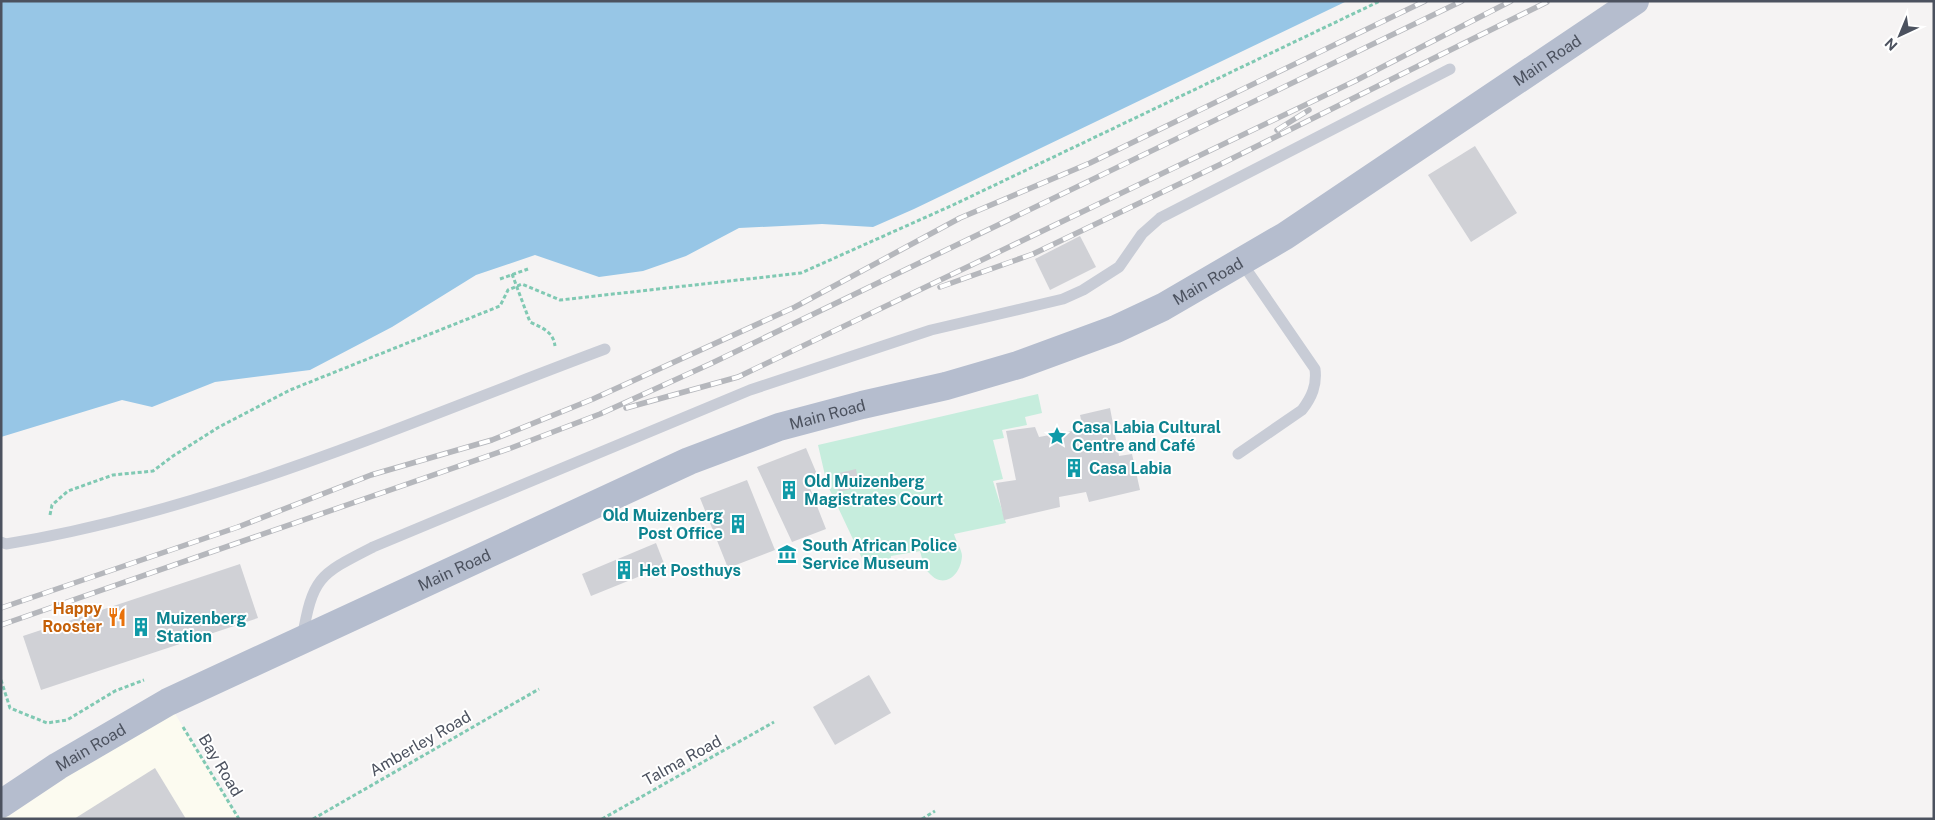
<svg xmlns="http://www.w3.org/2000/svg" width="1935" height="820" font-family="'Public Sans',sans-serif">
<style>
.commercial{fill:#fcfbf0}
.green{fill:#c6eddd}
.water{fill:#97c6e6}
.building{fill:#d0d1d6}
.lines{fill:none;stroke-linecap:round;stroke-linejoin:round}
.path{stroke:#80c9b3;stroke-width:3;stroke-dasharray:4 2.5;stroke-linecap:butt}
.service{stroke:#c8ccd6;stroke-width:11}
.primary{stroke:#b5bdce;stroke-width:28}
.rail-casing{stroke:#b5b7bc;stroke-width:5.5}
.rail{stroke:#fff;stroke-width:4;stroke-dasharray:11;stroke-linecap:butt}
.labels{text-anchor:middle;stroke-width:4;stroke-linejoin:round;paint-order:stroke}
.street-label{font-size:16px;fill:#4c525f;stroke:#fff}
.culture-label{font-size:16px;font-weight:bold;fill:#0d838f;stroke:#fff;text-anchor:start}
.food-label{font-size:16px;font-weight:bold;fill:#c56008;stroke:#fff;text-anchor:end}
</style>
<rect width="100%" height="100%" fill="#f5f3f3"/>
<!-- commercial -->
<path class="commercial" d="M168,702L239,819H1V804Z"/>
<!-- green -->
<path class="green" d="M1038,394L1042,413L1025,417L1027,425L1002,430L1004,438L993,440L1003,479L993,481L1006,523L954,534C956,541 962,550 962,556C961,575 944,590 929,573C924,568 922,558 920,551L891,556L890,564L867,569L827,484L818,445Z"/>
<!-- water -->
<path class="water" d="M1,1H1347L914,209L873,227L822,224L739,228L686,256L643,271L599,277L535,255L476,275L392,327L310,370L215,382L152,407L122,400L1,437Z"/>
<!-- building -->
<g class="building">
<path d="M1475,146L1517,213L1471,242L1428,175Z"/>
<path d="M1080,236L1096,267L1050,290L1035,259Z"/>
<path d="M1110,408L1119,456L1132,454L1140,490L1089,502L1086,492L1059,497L1060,507L1004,520L996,483L1016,480L1006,431L1035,427L1039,437L1083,429L1080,415Z"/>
<path d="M806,448L819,479L808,483L826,529L792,542L757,467Z"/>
<path d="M856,469L859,487L839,492L835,474Z"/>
<path d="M747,480L775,550L728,568L700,498Z"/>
<path d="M656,543L665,566L591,596L582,574Z"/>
<path d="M240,564L258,618L41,690L23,636Z"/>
<path d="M869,675L891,713L835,745L813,707Z"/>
<path d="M155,768L186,819H74Z"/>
</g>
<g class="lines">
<!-- path -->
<g class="path">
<path d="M512,274L530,322C542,328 553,331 555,346"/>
<path d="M500,279L528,269"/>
<path d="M50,515L52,505L68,491L113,475L153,471L173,456L219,427L290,390L500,306L508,290L522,284L560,300L801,273L953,205L1380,1"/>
<path d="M1,680L10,708L47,723L67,720L115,691L144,680"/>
<path d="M183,727L239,819"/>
<path d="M313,819L539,689"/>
<path d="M602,819L774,722"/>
<path d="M922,819L935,811"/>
</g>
<!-- service -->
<g class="service">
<path d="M1238,454L1302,410C1312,397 1317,385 1315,369L1242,263"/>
<path d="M1,542L6,544C214,510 409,422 605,349"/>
<path d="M302,639C313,577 318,575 373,547L750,390L931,330L1063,299L1083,290L1119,267L1142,234L1160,218L1450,69"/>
</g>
<!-- primary -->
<path class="primary" id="s1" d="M1,804L58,766L168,702L689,461L779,427L862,405L946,386L1018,365L1116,329L1163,307L1285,236L1635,1"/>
<!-- rail casing -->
<g class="rail-casing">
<g id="rail">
<path d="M1277,130L1309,110"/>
<path d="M940,287L1033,254L1219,165L1547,2"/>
<path d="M626,408L738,377L1355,81L1511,1"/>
<path d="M1,608L238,527L371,475L492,440L593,399L795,307L960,218L1090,163L1425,1"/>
<path d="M1,625L511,448L600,414L710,364L1462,1"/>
</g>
</g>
<!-- rail -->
<use href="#rail" class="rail"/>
</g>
<!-- icons -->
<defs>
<g id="sight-bare" transform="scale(1.5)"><path d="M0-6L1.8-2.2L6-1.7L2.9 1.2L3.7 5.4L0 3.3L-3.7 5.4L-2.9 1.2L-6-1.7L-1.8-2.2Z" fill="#0f9aa8" stroke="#fff" stroke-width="2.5" paint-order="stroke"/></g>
<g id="building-bare" transform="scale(1.5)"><path d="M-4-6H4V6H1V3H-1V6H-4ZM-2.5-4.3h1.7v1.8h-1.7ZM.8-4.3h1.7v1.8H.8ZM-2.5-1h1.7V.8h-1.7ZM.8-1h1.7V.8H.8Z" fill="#0f9aa8" stroke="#fff" stroke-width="2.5" paint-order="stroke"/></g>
<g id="museum-bare" transform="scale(1.5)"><path d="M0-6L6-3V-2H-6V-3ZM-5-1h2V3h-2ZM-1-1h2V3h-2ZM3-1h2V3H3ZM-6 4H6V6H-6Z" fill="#0f9aa8" stroke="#fff" stroke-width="2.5" paint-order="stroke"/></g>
<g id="restaurant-bare" transform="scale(1.5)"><path d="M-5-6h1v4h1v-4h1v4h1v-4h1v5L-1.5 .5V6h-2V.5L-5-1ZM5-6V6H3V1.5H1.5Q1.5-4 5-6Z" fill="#e8710a" stroke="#fff" stroke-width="2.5" paint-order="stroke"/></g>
</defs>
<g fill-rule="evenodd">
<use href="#sight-bare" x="1057" y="436"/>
<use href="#building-bare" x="1074" y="468"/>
<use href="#building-bare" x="789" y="490"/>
<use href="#building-bare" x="738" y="524"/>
<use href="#museum-bare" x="787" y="554"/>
<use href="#building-bare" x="624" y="570"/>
<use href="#restaurant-bare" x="117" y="617"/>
<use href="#building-bare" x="141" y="627"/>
</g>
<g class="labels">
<!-- street labels -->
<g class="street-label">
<text dy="6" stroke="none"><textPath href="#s1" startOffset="1726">Main Road</textPath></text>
<text dy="6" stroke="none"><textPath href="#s1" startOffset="1321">Main Road</textPath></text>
<text dy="6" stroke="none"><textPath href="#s1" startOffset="916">Main Road</textPath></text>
<text dy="6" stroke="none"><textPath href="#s1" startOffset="511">Main Road</textPath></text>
<text transform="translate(420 743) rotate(-30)" y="6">Amberley Road</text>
<text dy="6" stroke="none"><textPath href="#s1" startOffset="106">Main Road</textPath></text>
<text transform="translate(682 760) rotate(-29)" y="6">Talma Road</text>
<text transform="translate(221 765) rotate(59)" y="6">Bay Road</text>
</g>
<!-- culture labels -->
<g class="culture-label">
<text x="1072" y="433">Casa Labia Cultural<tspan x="1072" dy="18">Centre and Café</tspan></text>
<text x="1089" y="474">Casa Labia</text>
<text x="804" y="487">Old Muizenberg<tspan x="804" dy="18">Magistrates Court</tspan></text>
<text x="723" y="521" text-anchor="end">Old Muizenberg<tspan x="723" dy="18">Post Office</tspan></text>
<text x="802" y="551">South African Police<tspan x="802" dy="18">Service Museum</tspan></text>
<text x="639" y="576">Het Posthuys</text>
<text x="156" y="624">Muizenberg<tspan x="156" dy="18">Station</tspan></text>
</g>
<!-- food labels -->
<g class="food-label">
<text x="102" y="614">Happy<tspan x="102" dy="18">Rooster</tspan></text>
</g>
</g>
<!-- border -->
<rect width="1935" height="820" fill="none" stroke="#4c525f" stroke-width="5"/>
<!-- north arrow -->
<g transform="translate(1900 35) rotate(224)" stroke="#ffffff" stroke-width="4" paint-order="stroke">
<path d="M0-4L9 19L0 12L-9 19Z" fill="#4c525f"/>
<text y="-8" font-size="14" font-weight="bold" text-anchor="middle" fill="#4c525f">N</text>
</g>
</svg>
